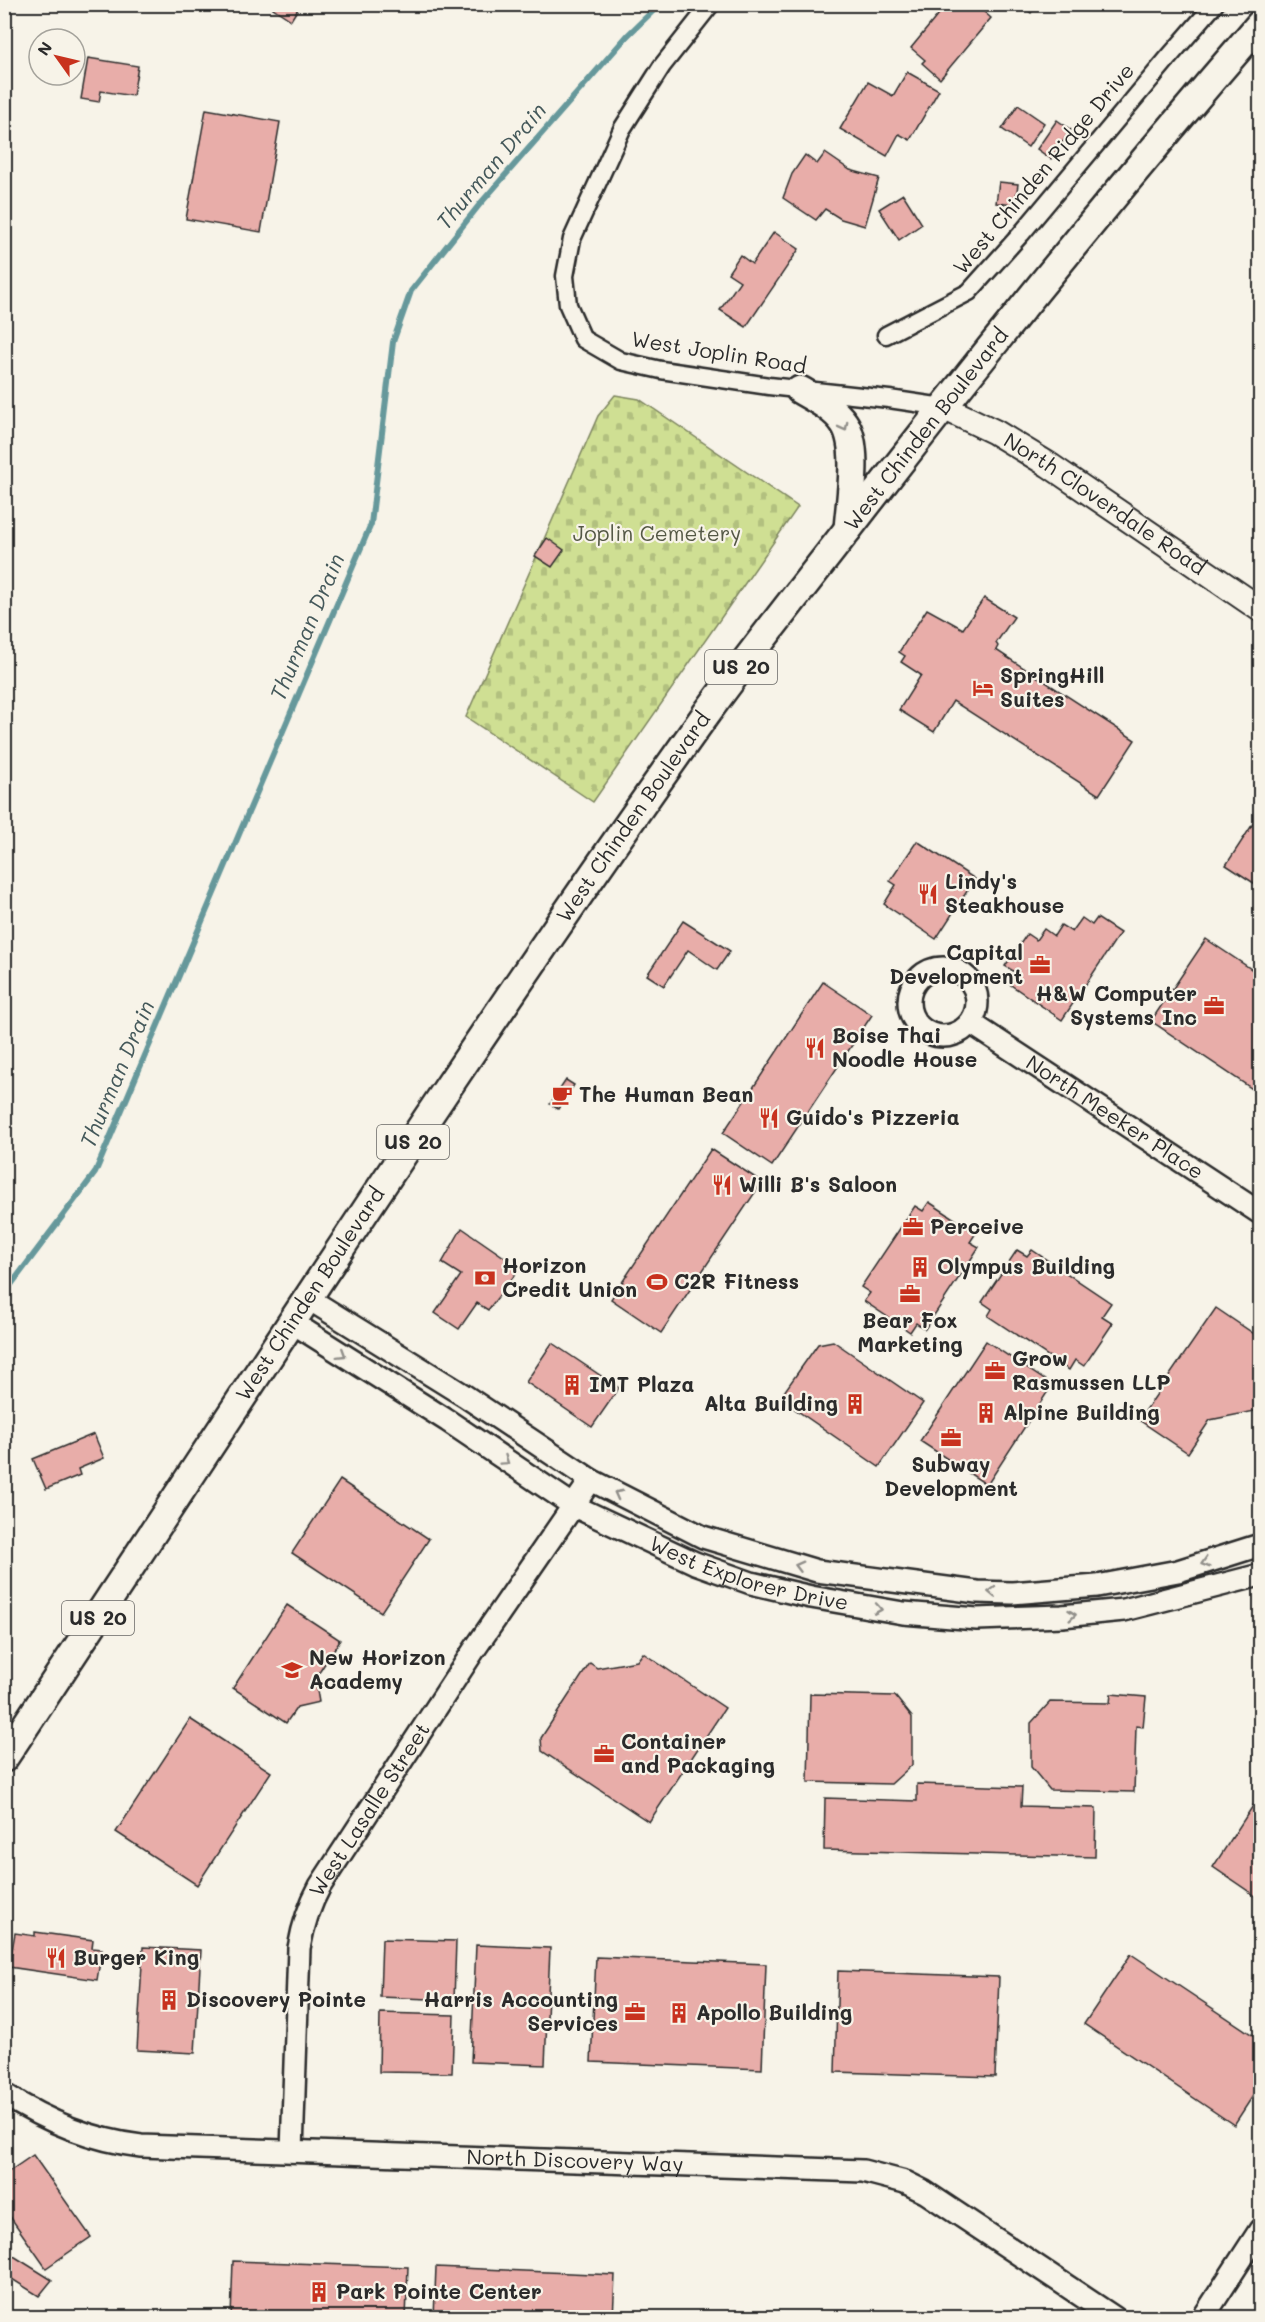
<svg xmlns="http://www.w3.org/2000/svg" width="1265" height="2322" font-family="Mali,sans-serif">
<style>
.cemetery{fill:url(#cemetery-stones);stroke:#7d855f;stroke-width:1.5}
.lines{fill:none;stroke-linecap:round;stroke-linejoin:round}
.stream{stroke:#66989b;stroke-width:6}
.building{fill:#e8ada9;stroke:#2b2b2b;stroke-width:1.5}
.minor-casing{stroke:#2b2b2b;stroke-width:21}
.tertiary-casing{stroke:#2b2b2b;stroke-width:26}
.secondary-casing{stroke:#2b2b2b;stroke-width:28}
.primary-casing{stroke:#2b2b2b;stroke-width:32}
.minor{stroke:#f7f3e8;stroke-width:16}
.tertiary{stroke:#f7f3e8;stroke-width:21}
.secondary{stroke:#f7f3e8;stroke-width:24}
.primary{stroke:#f7f3e8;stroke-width:27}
.oneway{stroke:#918f8a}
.labels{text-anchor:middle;stroke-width:4.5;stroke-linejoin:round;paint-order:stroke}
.shield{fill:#f7f3e8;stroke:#686764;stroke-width:1.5}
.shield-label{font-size:20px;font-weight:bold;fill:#2b2b2b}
.street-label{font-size:21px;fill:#2b2b2b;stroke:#f7f3e8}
.park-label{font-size:21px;fill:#545845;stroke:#f7f3e8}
.poi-label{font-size:21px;font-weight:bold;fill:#2b2b2b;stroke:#f7f3e8;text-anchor:start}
.water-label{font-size:22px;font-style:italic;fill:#44585a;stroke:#f7f3e8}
</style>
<defs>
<pattern id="cemetery-stones" width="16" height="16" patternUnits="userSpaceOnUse" patternTransform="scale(1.5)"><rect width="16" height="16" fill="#cfdf93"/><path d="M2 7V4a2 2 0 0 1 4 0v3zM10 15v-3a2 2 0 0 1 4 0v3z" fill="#b2c07f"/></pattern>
</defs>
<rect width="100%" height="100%" fill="#f7f3e8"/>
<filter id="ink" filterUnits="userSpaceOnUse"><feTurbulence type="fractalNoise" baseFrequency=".0167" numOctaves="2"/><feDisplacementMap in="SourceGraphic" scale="12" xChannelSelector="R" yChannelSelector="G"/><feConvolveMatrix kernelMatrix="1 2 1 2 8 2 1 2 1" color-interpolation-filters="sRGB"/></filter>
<g filter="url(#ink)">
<!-- cemetery -->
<path class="cemetery" d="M615,395L639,399L798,507L593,802L466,717L598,416Z"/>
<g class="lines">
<!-- stream -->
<path class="stream" d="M4,1294L95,1173L371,524L393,342L411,291L480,204L628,35L660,4"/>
</g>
<!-- building -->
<g class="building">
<path d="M267,4H301L291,20Z"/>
<path d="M947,4H975L991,18L940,79L922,63L925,60L911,48Z"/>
<path d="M1019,4H1037L1031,13Z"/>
<path d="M88,58L138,66L133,96L101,91L99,102L81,99Z"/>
<path d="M907,72L939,90L910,140L899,134L887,156L840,129L868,82L893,96Z"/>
<path d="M1018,105L1044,123L1028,147L1002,129Z"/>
<path d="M206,109L280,122L261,232L186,219Z"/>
<path d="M1057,120L1071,130L1051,159L1037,149Z"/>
<path d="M825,153L850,170L879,178L865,226L841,219L825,209L816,220L783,198L792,174L805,155L817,164Z"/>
<path d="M999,182L1018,184L1015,205L996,203Z"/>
<path d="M903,194L922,224L899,240L879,209Z"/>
<path d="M774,232L799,249L746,327L720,310L740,281L728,273L740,255L752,264Z"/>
<path d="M547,538L564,550L552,567L535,556Z"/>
<path d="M984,598L1014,617L996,643L998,646L996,650L1135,740L1099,795L953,701L934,732L899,710L921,675L901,662L905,656L899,652L927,609L963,629Z"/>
<path d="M1260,813V887L1226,865Z"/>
<path d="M917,841L975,879L936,939L884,904L896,885L890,881Z"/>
<path d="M1082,918L1092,925L1097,918L1120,933L1062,1020L1008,983L1015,972L1005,966L1027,934L1036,940L1044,929L1054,936L1061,925L1072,932Z"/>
<path d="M683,921L730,951L717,970L688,950L664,986L647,975Z"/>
<path d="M1206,939L1260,975V1094L1151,1021Z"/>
<path d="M823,982L872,1015L772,1166L723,1133Z"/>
<path d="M566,1080L574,1085L558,1109L550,1104Z"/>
<path d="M711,1149L762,1182L661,1333L611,1299Z"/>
<path d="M929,1202L976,1233L970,1242L979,1247L925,1329L916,1323L910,1332L864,1301L870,1293L861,1287L915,1206L923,1211Z"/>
<path d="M462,1228L520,1268L488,1310L477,1303L459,1329L435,1313L461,1275L442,1263Z"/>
<path d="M1017,1250L1027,1256L1032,1250L1111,1303L1102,1316L1113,1323L1084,1366L1075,1360L1069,1370L988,1316L992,1309L982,1302Z"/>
<path d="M1216,1308L1260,1338V1410L1210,1420L1188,1453L1139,1420Z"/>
<path d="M833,1341L923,1403L879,1467L789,1405L784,1392L818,1344Z"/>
<path d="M986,1341L1052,1385L987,1485L920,1441Z"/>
<path d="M552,1343L619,1388L592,1427L526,1382Z"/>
<path d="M94,1434L104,1458L78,1469L80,1475L46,1489L33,1459Z"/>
<path d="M340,1480L429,1539L381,1612L292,1553Z"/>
<path d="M287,1605L340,1640L315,1679L319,1702L297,1707L286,1723L233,1688Z"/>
<path d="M643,1653L725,1708L649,1822L542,1751L541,1738L590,1663L597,1668L637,1661Z"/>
<path d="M810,1694L895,1696L912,1717V1765L891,1784L808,1782Z"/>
<path d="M1111,1694L1146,1697L1143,1727L1136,1726L1134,1792L1050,1790L1031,1767V1723L1050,1702L1110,1703Z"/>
<path d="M190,1719L271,1772L197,1885L116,1832Z"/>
<path d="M917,1784L1022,1787L1021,1806L1096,1808L1095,1857L824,1850L825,1798L917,1801Z"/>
<path d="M1260,1795V1899L1213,1867Z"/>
<path d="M35,1932L93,1940L92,1948L102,1949L97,1980L9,1967L15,1933L35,1936Z"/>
<path d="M382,1939L456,1941L454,2000L380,1997Z"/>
<path d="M476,1945L550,1948L545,2065L471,2062Z"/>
<path d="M143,1947L201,1950L195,2053L137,2050Z"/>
<path d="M1131,1954L1260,2040V2085L1234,2125L1084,2024Z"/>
<path d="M596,1957L766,1964L762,2069L591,2062Z"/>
<path d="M838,1971L999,1977L995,2077L835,2072Z"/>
<path d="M380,2013L454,2015L452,2073L379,2072Z"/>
<path d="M33,2155L91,2237L46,2268L4,2208V2175Z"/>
<path d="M4,2250L52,2280L39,2296L4,2274Z"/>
<path d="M233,2261L408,2267L406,2318H231Z"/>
<path d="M436,2267L615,2275L613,2318H434Z"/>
</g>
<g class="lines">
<!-- minor casing -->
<g class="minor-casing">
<g id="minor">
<path d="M711,4L662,66L622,129L572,239L565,276L568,305L583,339L621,361L661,370L769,386L889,399L943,407"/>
<path d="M886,335L969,292L1021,234L1169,57L1215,4"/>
</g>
</g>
<!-- tertiary casing -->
<g class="tertiary-casing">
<g id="tertiary">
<circle cx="943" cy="1002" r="34"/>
<path id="s1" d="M971,1023L1260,1213"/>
<path d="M309,1299L465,1396L591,1480L703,1537L817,1571L977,1592L1012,1593L1097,1586L1178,1571L1260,1545"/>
<path id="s2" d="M293,1323L448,1421L574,1506L695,1563L751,1583L811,1597L903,1613L977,1619L1062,1616L1124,1610L1260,1575"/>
<path id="s3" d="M4,2094C47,2122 91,2140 141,2146L863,2171L905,2182L925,2192L1115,2318"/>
<path id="s4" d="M292,2151L299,1948C303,1925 309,1906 320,1886L474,1650L591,1480"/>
<path d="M1203,2318L1260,2230"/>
</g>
</g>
<!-- secondary casing -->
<g class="secondary-casing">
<g id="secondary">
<path id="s5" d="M943,407L995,432L1049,465L1260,609"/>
</g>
</g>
<!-- primary casing -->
<g class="primary-casing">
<g id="primary">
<path d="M800,390C815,399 834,408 844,423C860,446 850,501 848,529"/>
<path id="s6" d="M4,1758C235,1411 459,1060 701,721C749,654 801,590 852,524C983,354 1119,187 1260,24"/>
</g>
</g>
<!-- minor -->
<use href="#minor" class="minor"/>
<!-- tertiary -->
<use href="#tertiary" class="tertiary"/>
<!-- secondary -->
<use href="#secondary" class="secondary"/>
<!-- primary -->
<use href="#primary" class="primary"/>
</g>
<!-- one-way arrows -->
<defs><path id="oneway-chevron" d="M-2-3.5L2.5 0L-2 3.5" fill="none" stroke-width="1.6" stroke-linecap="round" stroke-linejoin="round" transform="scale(1.5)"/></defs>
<g class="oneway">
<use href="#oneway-chevron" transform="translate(844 427) rotate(62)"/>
<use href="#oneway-chevron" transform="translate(342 1354) rotate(32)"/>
<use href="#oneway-chevron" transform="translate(505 1461) rotate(34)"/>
<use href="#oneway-chevron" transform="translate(618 1494) rotate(-152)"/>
<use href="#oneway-chevron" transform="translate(1205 1563) rotate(163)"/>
<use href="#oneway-chevron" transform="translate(799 1566) rotate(-165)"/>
<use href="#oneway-chevron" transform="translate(992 1592) rotate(-178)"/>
<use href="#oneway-chevron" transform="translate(878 1609) rotate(10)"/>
<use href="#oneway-chevron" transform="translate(1072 1615) rotate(-6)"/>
</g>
</g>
<!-- icons -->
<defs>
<g id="hotel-bare" transform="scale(1.62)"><path d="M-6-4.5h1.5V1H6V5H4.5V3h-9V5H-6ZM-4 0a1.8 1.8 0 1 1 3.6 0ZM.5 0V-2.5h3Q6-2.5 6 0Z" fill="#c8321e" stroke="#f7f3e8" stroke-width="2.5" paint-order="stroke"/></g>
<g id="restaurant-bare" transform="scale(1.62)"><path d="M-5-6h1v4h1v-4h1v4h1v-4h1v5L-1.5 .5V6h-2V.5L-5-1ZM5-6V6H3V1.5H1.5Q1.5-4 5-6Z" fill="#c8321e" stroke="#f7f3e8" stroke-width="2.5" paint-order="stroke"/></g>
<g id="office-bare" transform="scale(1.62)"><path d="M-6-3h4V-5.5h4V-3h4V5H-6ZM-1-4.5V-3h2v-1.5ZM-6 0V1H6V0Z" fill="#c8321e" stroke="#f7f3e8" stroke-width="2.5" paint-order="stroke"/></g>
<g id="cafe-bare" transform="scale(1.62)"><path d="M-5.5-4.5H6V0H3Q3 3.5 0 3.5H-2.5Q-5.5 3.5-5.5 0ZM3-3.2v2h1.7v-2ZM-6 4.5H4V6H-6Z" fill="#c8321e" stroke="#f7f3e8" stroke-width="2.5" paint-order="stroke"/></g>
<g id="building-bare" transform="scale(1.62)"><path d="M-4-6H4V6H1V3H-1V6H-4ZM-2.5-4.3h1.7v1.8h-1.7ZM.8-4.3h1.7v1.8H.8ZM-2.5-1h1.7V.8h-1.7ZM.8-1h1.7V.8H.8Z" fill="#c8321e" stroke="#f7f3e8" stroke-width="2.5" paint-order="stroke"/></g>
<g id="bank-bare" transform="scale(1.62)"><path d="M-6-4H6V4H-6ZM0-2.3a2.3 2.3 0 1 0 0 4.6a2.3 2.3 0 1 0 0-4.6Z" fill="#c8321e" stroke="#f7f3e8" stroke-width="2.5" paint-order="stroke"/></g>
<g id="stadium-bare" transform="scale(1.62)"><path d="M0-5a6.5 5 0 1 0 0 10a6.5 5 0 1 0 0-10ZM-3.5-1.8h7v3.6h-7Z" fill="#c8321e" stroke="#f7f3e8" stroke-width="2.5" paint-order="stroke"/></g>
<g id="school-bare" transform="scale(1.62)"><path d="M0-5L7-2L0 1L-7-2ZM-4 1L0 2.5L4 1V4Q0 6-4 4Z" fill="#c8321e" stroke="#f7f3e8" stroke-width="2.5" paint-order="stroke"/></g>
</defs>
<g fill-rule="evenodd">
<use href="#hotel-bare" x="983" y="688"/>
<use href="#restaurant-bare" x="928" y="894"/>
<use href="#office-bare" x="1040" y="965"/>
<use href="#office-bare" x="1214" y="1006"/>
<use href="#restaurant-bare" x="815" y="1048"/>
<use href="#cafe-bare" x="562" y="1095"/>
<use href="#restaurant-bare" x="769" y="1118"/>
<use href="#restaurant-bare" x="722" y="1185"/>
<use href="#office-bare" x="913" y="1227"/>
<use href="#building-bare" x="920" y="1267"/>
<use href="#bank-bare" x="485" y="1278"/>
<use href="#stadium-bare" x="657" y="1282"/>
<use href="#office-bare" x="910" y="1294"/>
<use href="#office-bare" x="995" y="1371"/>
<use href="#building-bare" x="572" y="1385"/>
<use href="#building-bare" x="855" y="1404"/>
<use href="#building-bare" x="986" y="1413"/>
<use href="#office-bare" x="951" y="1438"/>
<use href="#school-bare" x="292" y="1670"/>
<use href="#office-bare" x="604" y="1754"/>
<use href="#restaurant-bare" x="56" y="1958"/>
<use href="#building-bare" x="169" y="2000"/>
<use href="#office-bare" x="635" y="2012"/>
<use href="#building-bare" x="679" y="2013"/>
<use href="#building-bare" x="319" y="2292"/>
</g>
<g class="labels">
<!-- shield labels -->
<g class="shield">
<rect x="705" y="650" width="72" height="34" rx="4.5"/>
<rect x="377" y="1125" width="72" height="34" rx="4.5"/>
<rect x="62" y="1601" width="72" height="34" rx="4.5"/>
</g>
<g class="shield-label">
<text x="741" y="674">US 20</text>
<text x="413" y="1149">US 20</text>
<text x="98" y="1625">US 20</text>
</g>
<!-- street labels -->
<g class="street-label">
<text transform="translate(1044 169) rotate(-50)" y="7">West Chinden Ridge Drive</text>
<text transform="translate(719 353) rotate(9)" y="7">West Joplin Road</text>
<text dy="7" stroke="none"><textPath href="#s6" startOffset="1618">West Chinden Boulevard</textPath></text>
<text dy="7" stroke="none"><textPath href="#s5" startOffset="189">North Cloverdale Road</textPath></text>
<text dy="7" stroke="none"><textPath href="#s6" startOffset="1132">West Chinden Boulevard</textPath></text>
<text dy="7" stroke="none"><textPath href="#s1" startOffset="172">North Meeker Place</textPath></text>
<text dy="7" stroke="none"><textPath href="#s6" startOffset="556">West Chinden Boulevard</textPath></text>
<text dy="7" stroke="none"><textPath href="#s2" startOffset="524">West Explorer Drive</textPath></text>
<text dy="7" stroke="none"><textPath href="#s4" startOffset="360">West Lasalle Street</textPath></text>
<text dy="7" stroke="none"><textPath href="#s3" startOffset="582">North Discovery Way</textPath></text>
</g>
<!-- park labels -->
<g class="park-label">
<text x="657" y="541">Joplin Cemetery</text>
</g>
<!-- poi labels -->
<g class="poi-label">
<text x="1000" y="683">SpringHill<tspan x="1000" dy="24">Suites</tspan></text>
<text x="945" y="889">Lindy's<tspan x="945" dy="24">Steakhouse</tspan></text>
<text x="1023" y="960" text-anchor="end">Capital<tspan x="1023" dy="24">Development</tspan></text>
<text x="1197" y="1001" text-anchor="end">H&amp;W Computer<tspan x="1197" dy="24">Systems Inc</tspan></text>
<text x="832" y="1043">Boise Thai<tspan x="832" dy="24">Noodle House</tspan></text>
<text x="579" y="1102">The Human Bean</text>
<text x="786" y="1125">Guido's Pizzeria</text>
<text x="739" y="1192">Willi B's Saloon</text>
<text x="930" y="1234">Perceive</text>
<text x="502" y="1273">Horizon<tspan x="502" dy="24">Credit Union</tspan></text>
<text x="937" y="1274">Olympus Building</text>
<text x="674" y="1289">C2R Fitness</text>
<text x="910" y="1328" text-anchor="middle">Bear Fox<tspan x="910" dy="24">Marketing</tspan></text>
<text x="1012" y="1366">Grow<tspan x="1012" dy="24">Rasmussen LLP</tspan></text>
<text x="589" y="1392">IMT Plaza</text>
<text x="838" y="1411" text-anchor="end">Alta Building</text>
<text x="1003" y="1420">Alpine Building</text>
<text x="951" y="1472" text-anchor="middle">Subway<tspan x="951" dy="24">Development</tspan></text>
<text x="309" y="1665">New Horizon<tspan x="309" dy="24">Academy</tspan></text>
<text x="621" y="1749">Container<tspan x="621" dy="24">and Packaging</tspan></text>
<text x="73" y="1965">Burger King</text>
<text x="186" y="2007">Discovery Pointe</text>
<text x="618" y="2007" text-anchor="end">Harris Accounting<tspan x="618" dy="24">Services</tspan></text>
<text x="696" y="2020">Apollo Building</text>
<text x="336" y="2299">Park Pointe Center</text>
</g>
<!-- water labels -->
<g class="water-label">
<text transform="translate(491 166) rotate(-50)" y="8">Thurman Drain</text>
<text transform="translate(307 627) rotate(-67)" y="8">Thurman Drain</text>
<text transform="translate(117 1074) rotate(-67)" y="8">Thurman Drain</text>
</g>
</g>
<!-- margin -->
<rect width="1265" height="2322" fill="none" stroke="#f7f3e8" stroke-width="24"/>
<rect x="12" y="12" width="1241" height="2298" fill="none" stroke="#2b2b2b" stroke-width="2" filter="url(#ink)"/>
<!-- north arrow -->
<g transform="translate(57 57) rotate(304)"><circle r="28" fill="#f7f3e8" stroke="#a5a39c" stroke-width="1.5"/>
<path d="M0-4.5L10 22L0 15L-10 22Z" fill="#c8321e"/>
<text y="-9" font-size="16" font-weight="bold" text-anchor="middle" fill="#2b2b2b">N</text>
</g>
</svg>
